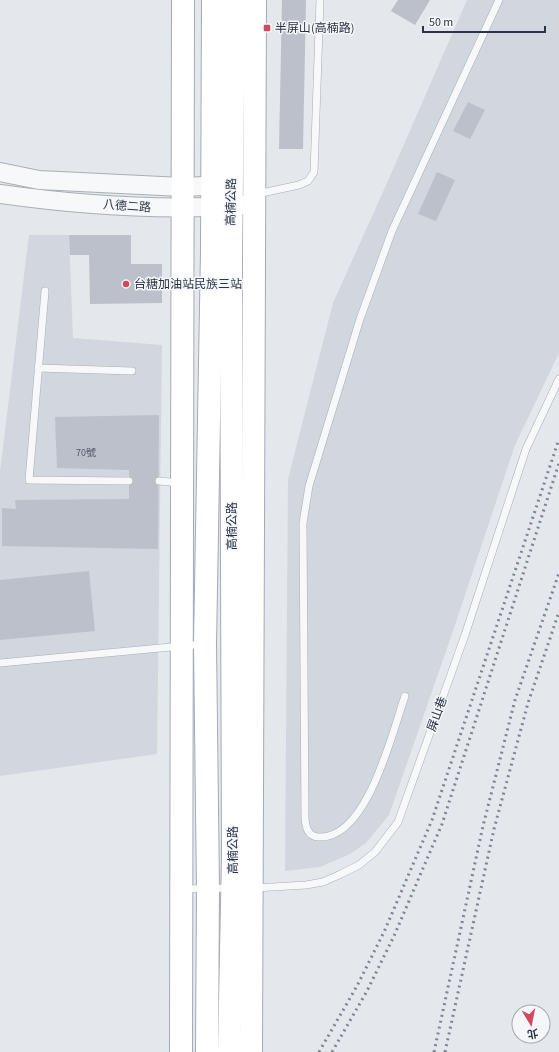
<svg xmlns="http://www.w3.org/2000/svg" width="559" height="1052" font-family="'Source Sans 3','Noto Sans TC',sans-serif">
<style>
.built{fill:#d2d6de}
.building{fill:#bbc0ca}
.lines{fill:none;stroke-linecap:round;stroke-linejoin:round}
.service-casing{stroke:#a9aeb7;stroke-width:8}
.tertiary-casing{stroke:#a9aeb7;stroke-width:20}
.primary-casing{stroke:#a3abb8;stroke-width:24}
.service{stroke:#f7f8fa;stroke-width:7}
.tertiary{stroke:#f7f8fa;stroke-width:18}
.primary{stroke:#fff;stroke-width:22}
.rail{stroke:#7d8696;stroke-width:3;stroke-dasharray:2 4;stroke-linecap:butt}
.poi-dot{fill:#d1495b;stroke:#f4f6f9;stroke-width:1.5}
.labels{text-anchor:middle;stroke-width:3;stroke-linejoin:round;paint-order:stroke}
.number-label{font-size:10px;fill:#4f5766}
.poi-label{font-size:12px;fill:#2b3445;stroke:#f4f6f9;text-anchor:start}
.street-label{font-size:12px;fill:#2b3445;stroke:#f4f6f9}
</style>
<rect width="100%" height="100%" fill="#e4e7ec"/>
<!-- built -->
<g class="built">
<path d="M467,0H559V353L515,445L453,631L389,815L366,843L350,854L320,867L285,871L288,479L333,303L387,183Z"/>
<path d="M29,235H69L73,338L162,345L157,754L0,776V472Z"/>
</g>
<!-- building -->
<g class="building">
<path d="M282,0H306L303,149H279Z"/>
<path d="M398,0H430L415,25L391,11Z"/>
<path d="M468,102L485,110L470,139L453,131Z"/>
<path d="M437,172L455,180L436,221L418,214Z"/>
<path d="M69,235H131V264H162V303L90,304L89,255H70Z"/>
<path d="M159,415L158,549L2,546V508L16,509L15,500L129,499V470L57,468L55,417Z"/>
<path d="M89,571L95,631L0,640V580Z"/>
</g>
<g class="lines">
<!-- service casing -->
<g class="service-casing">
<g id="service">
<path d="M257,194L299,185L308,181L314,172L320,0"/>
<path d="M45,291L29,480L129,481"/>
<path d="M38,368L132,371"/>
<path d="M159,481L180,483"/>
<path d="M0,663L203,644"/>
<path d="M405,696C392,733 367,841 318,837C308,836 306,828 305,819L303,523L309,486L360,319L392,231L499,0"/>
<path d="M255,888L306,885L323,882L341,874L359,865L375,852L398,822L465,635L526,449L559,379"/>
<path d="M183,889L230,888"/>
</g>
</g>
<!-- tertiary casing -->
<g class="tertiary-casing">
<g id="tertiary">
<path d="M0,172L39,180L182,187L226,185"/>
<path d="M0,194C85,206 170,212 255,204"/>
</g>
</g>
<!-- primary casing -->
<g class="primary-casing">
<g id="primary">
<path d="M181,1052L183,0"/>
<path d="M207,1052L208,889L205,644L212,251L213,0"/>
<path d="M229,1052L233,856L231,260L234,0"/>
<path d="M251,1052L255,0"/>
</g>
</g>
<!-- service -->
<use href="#service" class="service"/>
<!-- tertiary -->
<use href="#tertiary" class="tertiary"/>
<!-- primary -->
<use href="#primary" class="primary"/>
<!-- rail -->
<g class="rail">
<path d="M319,1052L357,986L384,932L432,820L559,439"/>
<path d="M332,1052L367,991L394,936L442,824L559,463"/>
<path d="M434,1052L483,826L515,700L559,573"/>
<path d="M445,1052L494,829L528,703L559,612"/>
</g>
</g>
<!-- markers -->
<g class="poi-dot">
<rect x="263" y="24" width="8" height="8" rx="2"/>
<circle cx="126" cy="284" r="4"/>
</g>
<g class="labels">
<!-- number labels -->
<g class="number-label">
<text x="86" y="456">70號</text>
</g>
<!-- poi labels -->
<g class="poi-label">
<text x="275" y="32">半屏山(高楠路)</text>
<text x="134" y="288">台糖加油站民族三站</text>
</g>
<!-- street labels -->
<g class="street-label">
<text transform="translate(231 202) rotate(-89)" y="4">高楠公路</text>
<text transform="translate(127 206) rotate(4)" y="4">八德二路</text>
<text transform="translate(232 526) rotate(-90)" y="4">高楠公路</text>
<text transform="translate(437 714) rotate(-70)" y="4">屏山巷</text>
<text transform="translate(233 850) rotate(-90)" y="4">高楠公路</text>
</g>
</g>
<!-- north arrow -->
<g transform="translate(531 1024) rotate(170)"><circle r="19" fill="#f4f6f9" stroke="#a4a8b1"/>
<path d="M0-3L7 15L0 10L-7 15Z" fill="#d1495b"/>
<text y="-6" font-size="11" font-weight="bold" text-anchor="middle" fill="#2b3445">北</text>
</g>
<!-- scale -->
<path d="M423 26v6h122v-6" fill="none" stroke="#2b3445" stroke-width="2"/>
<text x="429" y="26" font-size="12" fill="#2b3445" stroke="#f4f6f9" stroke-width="3" paint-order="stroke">50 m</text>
</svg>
